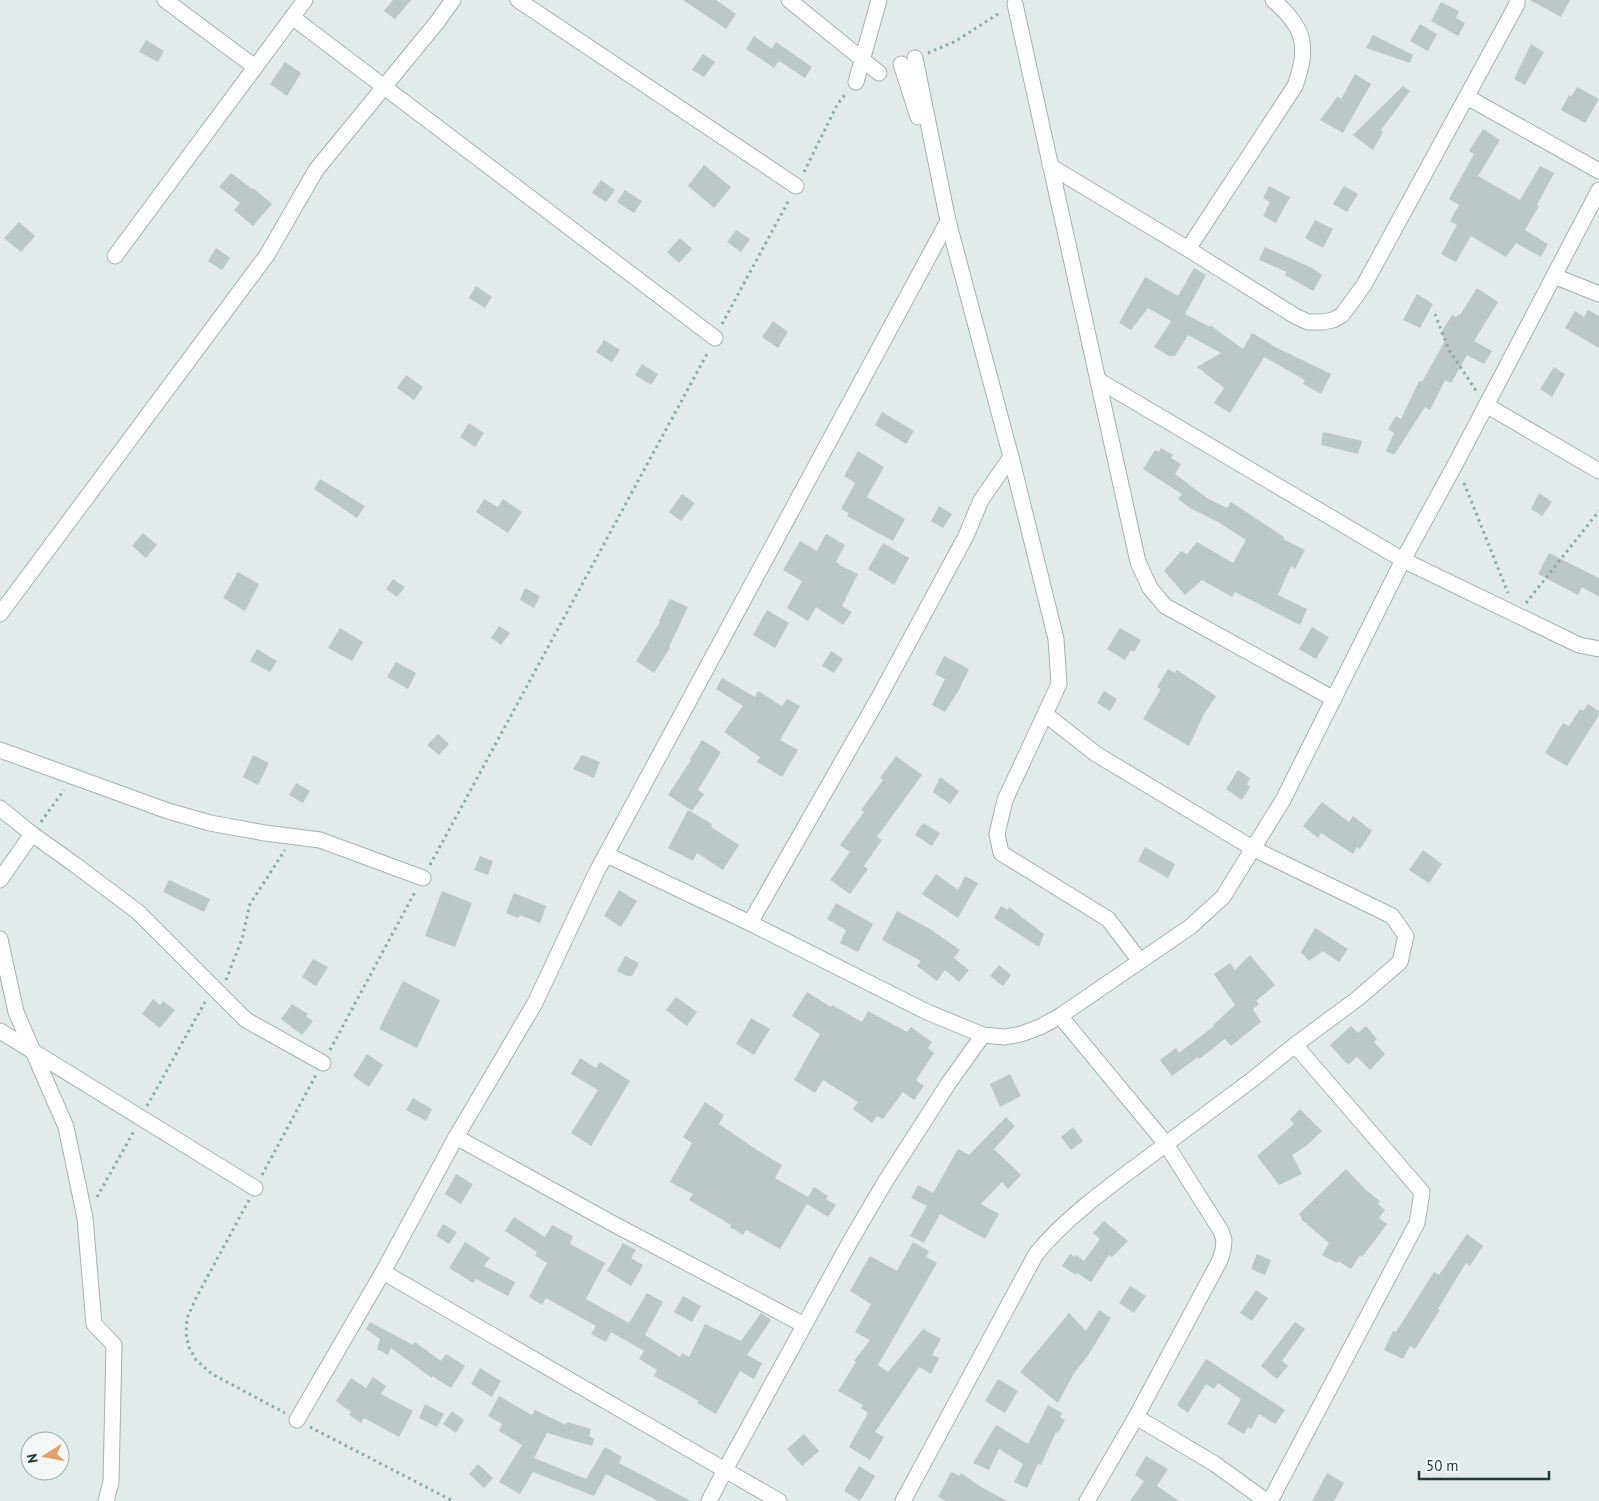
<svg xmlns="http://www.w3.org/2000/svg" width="1599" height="1501" font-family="'PT Sans',sans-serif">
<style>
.building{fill:#bbc8c5}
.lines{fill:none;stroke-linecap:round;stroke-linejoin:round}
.minor-casing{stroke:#a5b2b0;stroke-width:17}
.path{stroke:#86aba7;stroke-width:3;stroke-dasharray:2.5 4;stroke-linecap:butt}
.minor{stroke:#fff;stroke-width:15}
</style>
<rect width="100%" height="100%" fill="#e2ebe9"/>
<!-- building -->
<g class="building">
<path d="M393,0H411L395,19L384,11Z"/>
<path d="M683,0H716L736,14L726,29Z"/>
<path d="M1530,0H1570L1561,17Z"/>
<path d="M1441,2L1459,11L1456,18L1465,23L1458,36L1431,21Z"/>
<path d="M1420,24L1437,34L1428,51L1410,41Z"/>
<path d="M1373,35L1413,55L1410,63L1366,48Z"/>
<path d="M754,36L772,49L776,42L812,67L805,78L779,61L774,68L746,49Z"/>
<path d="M146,40L164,51L158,62L139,52Z"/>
<path d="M1531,44L1544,52L1525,85L1514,79Z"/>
<path d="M703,54L715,62L704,77L692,70Z"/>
<path d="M285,62L301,73L287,96L270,84Z"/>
<path d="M1355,74L1371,84L1343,133L1320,120L1338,96L1341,99Z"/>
<path d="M1403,86L1410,91L1381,130L1383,132L1373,150L1353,135Z"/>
<path d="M1577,87L1599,99L1585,123L1561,110L1569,95L1571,97Z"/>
<path d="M1483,129L1500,140L1478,176L1520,200L1540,166L1554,173L1537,205L1539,206L1525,230L1548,244L1541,257L1516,243L1506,257L1471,236L1456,262L1441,254L1457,225L1450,221L1459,205L1449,199L1474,154L1469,151Z"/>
<path d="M704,165L731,187L714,208L688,186Z"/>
<path d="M231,173L252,189L253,188L272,204L253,226L234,210L240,203L219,187Z"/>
<path d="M601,180L615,190L606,202L592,193Z"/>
<path d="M1269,186L1290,197L1276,223L1263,216L1270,202L1263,198Z"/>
<path d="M1344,186L1358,194L1347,212L1333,204Z"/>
<path d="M625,190L642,201L634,213L617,202Z"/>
<path d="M1315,220L1333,229L1323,248L1305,238Z"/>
<path d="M19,222L35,236L21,252L4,238Z"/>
<path d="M736,230L750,239L741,252L727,242Z"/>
<path d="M680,238L692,249L679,263L667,252Z"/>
<path d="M1265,247L1312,268L1322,275L1313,291L1285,275L1287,272L1259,260Z"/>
<path d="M216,248L230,258L222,270L208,261Z"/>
<path d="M1194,268L1206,275L1185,314L1210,327V325L1243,349L1252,333L1271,344V345L1331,374L1321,394L1303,384L1305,380L1264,357L1230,413L1214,403L1224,388L1197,367L1221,353L1188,335L1175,356H1169L1154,347L1171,321L1148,308L1131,330L1119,323L1145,277L1178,296Z"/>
<path d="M476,286L492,297L485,308L469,298Z"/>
<path d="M1477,288L1498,302L1474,341L1492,351L1484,364L1467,355L1451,383L1445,380L1430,410L1425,407L1394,455L1386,451L1394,433L1388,429L1396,416L1401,419L1419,381L1422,382L1446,339L1440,334L1452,315L1456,317L1459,314L1460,315Z"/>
<path d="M1417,294L1433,304L1420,328L1403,320Z"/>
<path d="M1588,310L1599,316V348L1565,328L1575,311L1584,317Z"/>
<path d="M773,321L788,332L778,348L762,337Z"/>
<path d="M604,340L620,350L612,362L596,352Z"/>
<path d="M642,364L658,374L651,385L635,375Z"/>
<path d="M1554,367L1565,374L1552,397L1540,389Z"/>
<path d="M406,375L423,387L414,400L397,388Z"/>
<path d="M882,412L914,431L906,444L875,425Z"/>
<path d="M469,423L484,433L475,447L460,437Z"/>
<path d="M1323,432L1362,441L1358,454L1321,445Z"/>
<path d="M1161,448L1173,455L1171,458L1181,464L1175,474L1207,498L1227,508L1231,502L1284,537L1283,539L1305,550L1295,569L1291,566L1278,595L1307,609L1300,625L1235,592L1232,597L1202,580L1185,595L1164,571L1181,551L1187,554L1197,542L1233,563L1246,540L1218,522L1190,508L1178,499L1182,494L1143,469L1155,450L1159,452Z"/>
<path d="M858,451L884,467L867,497L905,519L893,541L847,516L849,513L841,509L855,483L844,476Z"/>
<path d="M320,479L365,506L357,518L314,489Z"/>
<path d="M1539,493L1552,502L1542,516L1531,509Z"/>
<path d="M682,494L695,503L681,521L669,512Z"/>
<path d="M484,499L498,507L503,499L522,512L508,533L476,512Z"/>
<path d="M939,506L952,514L943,528L931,521Z"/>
<path d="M143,533L157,545L146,558L132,546Z"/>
<path d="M826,534L845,545L836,562L839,564V565L858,574L842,606L852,612L843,625L816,607L808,621L787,608L802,581L783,570L800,541L817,551Z"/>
<path d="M883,543L909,558L894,585L868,569Z"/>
<path d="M1549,553L1599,578V597L1582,587L1578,595L1538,574Z"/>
<path d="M238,572L259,584L245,611L223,598Z"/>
<path d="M393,579L405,587L397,597L386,589Z"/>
<path d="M525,588L540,596L534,608L520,600Z"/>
<path d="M670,599L688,607L669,647L670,648L654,673L636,661L660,622L659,621Z"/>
<path d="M767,610L789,623L775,648L753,635Z"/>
<path d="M499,626L510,633L501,645L491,638Z"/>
<path d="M1312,627L1329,637L1316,659L1299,649Z"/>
<path d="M340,628L363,642L352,661L328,648Z"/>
<path d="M1120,628L1141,640L1134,652L1131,650L1125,660L1107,649Z"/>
<path d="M257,649L277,661L270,672L250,661Z"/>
<path d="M831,651L843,659L834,673L822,666Z"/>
<path d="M944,656L969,669L960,688L945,712L932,705L945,679L935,674Z"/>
<path d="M396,662L416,673L408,689L387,677Z"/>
<path d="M1168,669L1175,673L1177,670L1216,696L1204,714L1189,746L1143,719L1161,689L1157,687Z"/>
<path d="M722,678L755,697L758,691L782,706L787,699L800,706L780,740L798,750L782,777L757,762L760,757L724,732L743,706L716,689Z"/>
<path d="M1104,691L1117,699L1110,711L1097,703Z"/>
<path d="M1588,704L1599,711V715L1567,766L1545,753L1563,723L1569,726L1580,709L1583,711Z"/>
<path d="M438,734L449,744L439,755L427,745Z"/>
<path d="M702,740L721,752L698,790L704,794L692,811L668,795L691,760L690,759Z"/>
<path d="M253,755L269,763L258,785L243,777Z"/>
<path d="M582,755L600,762L594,778L573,769Z"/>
<path d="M896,756L922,775L877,837L882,840L864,866L868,869L850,894L830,880L850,852L840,845L864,812L861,810L883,780L880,778Z"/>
<path d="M1238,770L1250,778L1247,784L1250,787L1242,800L1226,789Z"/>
<path d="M940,777L959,791L950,804L933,792Z"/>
<path d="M296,783L310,791L303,803L289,795Z"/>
<path d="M1322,802L1349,822L1353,816L1372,831L1360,849L1357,847L1353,854L1321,833L1318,838L1303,826Z"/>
<path d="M688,810L712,824L711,827L739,845L723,870L697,853L693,861L668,848Z"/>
<path d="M923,823L940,833L932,846L915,835Z"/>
<path d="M1145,847L1175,864L1168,878L1138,861Z"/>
<path d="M1423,850L1442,864L1429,883L1409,870Z"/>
<path d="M480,856L493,861L488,875L474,870Z"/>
<path d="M936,874L958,890L965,876L978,883L958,918L922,894Z"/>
<path d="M169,880L210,899L204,912L163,892Z"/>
<path d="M619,890L637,901L621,927L604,916Z"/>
<path d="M442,891L472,903L455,947L425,936Z"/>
<path d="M514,893L546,906L540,923L520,915L518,918L506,913Z"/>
<path d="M836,903L873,924L858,952L840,943L846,930L827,919Z"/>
<path d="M1001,906L1008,910L1009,907L1044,934L1039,947L994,918Z"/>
<path d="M897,911L930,929L960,950L954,958L969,970L959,982L945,970L937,981L917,966L921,961L882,940Z"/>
<path d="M1315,928L1348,949L1339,962L1323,951L1309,961L1301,952Z"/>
<path d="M1250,955L1275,985L1256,1001L1259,1004L1253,1009L1261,1022L1231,1046L1225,1039L1199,1059L1198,1057L1172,1076L1160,1060L1176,1048L1179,1053L1214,1026L1213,1025L1235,1005L1214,974L1230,963L1235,970Z"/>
<path d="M625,956L639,963L632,976H627L617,971Z"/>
<path d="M313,959L328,967L316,986L302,977Z"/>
<path d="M999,965L1011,975L1003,986L990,976Z"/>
<path d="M403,981L440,1000L417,1048L379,1029Z"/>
<path d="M807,992L831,1007L832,1005L862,1022L868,1011L907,1032L911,1027L932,1042L928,1048L934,1053L916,1080L924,1086L914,1100L903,1092L883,1119L877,1116L872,1123L853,1109L858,1102L823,1080L815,1093L794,1080L820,1034L792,1016Z"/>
<path d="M676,997L697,1012L687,1026L666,1010Z"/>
<path d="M153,999L160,1005L163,1001L175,1010L160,1028L142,1014Z"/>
<path d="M292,1004L308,1014L306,1016L313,1021L302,1035L281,1019Z"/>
<path d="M751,1018L770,1029L754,1055L736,1044Z"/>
<path d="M1351,1026L1358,1033L1366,1026L1377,1039L1374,1042L1385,1054L1370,1070L1357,1057L1348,1065L1330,1045Z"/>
<path d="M367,1054L383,1065L369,1087L353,1076Z"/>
<path d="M580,1058L596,1068L600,1062L630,1081L591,1146L571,1133L598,1090L571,1074Z"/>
<path d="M1010,1074L1021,1096L1000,1107L990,1084Z"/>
<path d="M413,1098L432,1109L426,1121L406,1110Z"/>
<path d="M705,1102L724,1115L719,1124L757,1150L782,1165L775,1178L808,1197L814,1187L828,1196L826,1199L836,1205L828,1217L807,1204L780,1249L746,1230L743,1235L730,1227L731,1225L689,1200L693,1194L670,1182L692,1143L683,1137Z"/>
<path d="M1300,1109L1322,1131L1306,1146L1292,1155L1302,1174L1279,1185L1257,1156L1294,1124L1290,1119Z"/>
<path d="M1006,1117L1015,1126L994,1149L1021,1175L1008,1189L1002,1182L981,1204L999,1214L985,1239L940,1214L924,1243L910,1236L927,1206L911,1198L918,1185L933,1193L958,1149L969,1155Z"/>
<path d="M1073,1127L1083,1141L1071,1150L1061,1137Z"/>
<path d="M1346,1169L1367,1191L1380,1201L1378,1204L1385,1210L1379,1218L1387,1224L1362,1257L1360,1255L1351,1269L1338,1261L1337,1263L1322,1255L1329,1243L1301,1219L1302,1218L1299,1214Z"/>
<path d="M456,1174L473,1184L461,1204L445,1194Z"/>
<path d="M514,1217L545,1237L552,1225L573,1236L570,1244L605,1263L586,1299L629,1323L647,1293L663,1302L645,1335L680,1357L682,1353L689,1357L705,1324L741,1341L761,1313L771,1320L747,1355L762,1363L754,1379L740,1371L716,1414L697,1403L699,1401L654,1376L657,1370L639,1359L644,1351L611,1332L606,1342L591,1334L596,1326L546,1298L542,1305L529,1297L547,1263L535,1256L537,1252L505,1231Z"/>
<path d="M1104,1221L1128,1241L1112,1257L1109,1255L1091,1282L1077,1273L1076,1275L1062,1266L1070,1254L1075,1257L1076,1255L1084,1261L1100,1239L1093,1233Z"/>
<path d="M443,1224L457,1232L449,1244L436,1236Z"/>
<path d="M1467,1234L1483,1246L1470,1266L1466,1263L1438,1309L1440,1310L1415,1349L1410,1346L1403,1359L1384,1350L1393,1331L1396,1332L1434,1272L1439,1275Z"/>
<path d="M465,1242L490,1258L484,1266L515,1282L508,1296L476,1279L473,1283L449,1268Z"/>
<path d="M913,1242L929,1251L926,1257L937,1263L878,1365L888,1372L923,1329L941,1339L932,1355L939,1358L931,1374L919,1367L898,1398L875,1432L884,1437L870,1460L849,1447L868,1413L861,1408L863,1405L838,1391L856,1362L854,1361L870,1340L855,1332L871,1304L850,1291L870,1256L897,1271Z"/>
<path d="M623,1243L636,1250L631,1258L643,1265L631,1286L607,1271Z"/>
<path d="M1257,1254L1271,1260L1265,1275L1251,1269Z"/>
<path d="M1130,1286L1146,1296L1134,1313L1119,1303Z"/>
<path d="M1256,1290L1268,1298L1252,1321L1240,1313Z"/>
<path d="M683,1296L701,1306L692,1322L674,1312Z"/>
<path d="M1099,1310L1111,1318L1087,1357L1074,1373L1058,1403L1020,1372L1069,1313L1086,1331Z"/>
<path d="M370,1322L413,1345L415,1342L441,1361L446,1354L465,1366L451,1388L432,1376V1378L391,1348L388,1355L377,1349L380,1339L366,1329Z"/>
<path d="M1295,1322L1305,1329L1282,1361L1288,1366L1277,1379L1261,1366Z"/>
<path d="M1206,1359L1285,1410L1275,1424L1259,1414L1251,1429L1248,1427L1244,1434L1227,1424L1241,1399L1218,1383L1214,1389L1206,1384L1188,1413L1177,1405Z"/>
<path d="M480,1368L501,1381L492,1397L471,1384Z"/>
<path d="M373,1377L386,1386L381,1394L413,1411L399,1437L364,1418L361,1423L349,1415L351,1412L336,1401L351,1378L366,1388Z"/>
<path d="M998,1379L1018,1391L1005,1413L985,1401Z"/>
<path d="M499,1396L532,1415L535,1410L566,1425L567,1422L591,1429L589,1436L594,1439L592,1446L547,1433L534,1458L586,1479L605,1447L622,1457L619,1463L691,1501H658L606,1474L594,1496L533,1472L520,1494L499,1482L522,1445L499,1431L502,1424L488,1416Z"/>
<path d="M425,1404L444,1414L437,1427L419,1418Z"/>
<path d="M1048,1405L1062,1413L1060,1417L1065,1420L1058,1433L1056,1432L1041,1465L1038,1464L1027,1488L1014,1482L1023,1464L999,1449L989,1470L973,1463L996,1425L1028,1444Z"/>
<path d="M452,1411L464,1420L456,1433L443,1424Z"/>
<path d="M804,1434L819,1451L802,1466L787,1449Z"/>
<path d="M1146,1456L1168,1469L1157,1486L1179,1501H1130L1144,1481L1135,1475Z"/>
<path d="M478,1464L493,1478L484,1488L469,1474Z"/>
<path d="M859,1466L875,1476L860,1501L844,1491Z"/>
<path d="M951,1472L960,1476L961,1473L981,1487L1007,1501H946L938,1497Z"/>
<path d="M1327,1473L1344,1483L1334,1501H1312Z"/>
</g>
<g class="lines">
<!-- minor casing -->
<g class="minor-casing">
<g id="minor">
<path d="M165,0L255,67"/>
<path d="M518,0L796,186"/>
<path d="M789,0L879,73"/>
<path d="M1015,4L1138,562L1150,588L1165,606L1334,699"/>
<path d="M292,17L715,338"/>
<path d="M915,58L948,221L1011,457L1056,639L1059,684L1005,800L997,834L1001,853L1108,919L1140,961"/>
<path d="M901,64L918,117"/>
<path d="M856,82L879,0"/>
<path d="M1467,97L1599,171"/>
<path d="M1050,166L1188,249L1295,316L1308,322H1322L1333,320L1342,315L1364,285L1517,4V0"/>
<path d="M1188,249L1295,86C1310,46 1304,27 1273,0"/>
<path d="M115,256L305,0"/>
<path d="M1554,276L1599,294"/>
<path d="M1098,380L1403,560L1579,645L1599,649"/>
<path d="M1486,405L1599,471"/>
<path d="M0,614L267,255L316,170L438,21L453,0"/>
<path d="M1045,714L1096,754L1254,849L1392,916L1406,936L1400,962L1357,999L1295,1045L1253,1079L1166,1144L1060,1016"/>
<path d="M0,750L168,811L210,823L265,833L320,840L423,878"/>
<path d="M0,808L32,834L74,864L138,912L246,1020L323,1063"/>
<path d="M607,855L750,923L927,1012L983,1035L1005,1037L1021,1034L1040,1027L1060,1016L1190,927L1223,897L1283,800L1403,560L1456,463L1599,190"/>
<path d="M0,880L32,834"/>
<path d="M750,923L878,699L966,536L981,500L1011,457"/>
<path d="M0,939L16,1012L66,1127L85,1218L94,1324L114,1345L111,1482L106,1501"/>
<path d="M0,1031L255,1188"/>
<path d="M456,1137L608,1221L804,1325"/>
<path d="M383,1272L725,1470L851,1240L885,1182L948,1084L983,1035"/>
<path d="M1136,1417L1215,1464L1266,1501"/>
<path d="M297,1420L383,1272L456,1137L535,1003L596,873L948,221"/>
<path d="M709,1501L725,1470L779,1501"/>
<path d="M903,1501L1036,1254C1070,1212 1123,1177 1166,1144L1221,1231L1224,1240L1223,1250L1220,1260L1136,1417L1087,1501"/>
<path d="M1270,1501L1417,1223L1422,1192L1295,1045"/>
</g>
</g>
<!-- path -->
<g class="path">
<path d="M928,53L956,41L1001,12"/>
<path d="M804,172L837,105L847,92"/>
<path d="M1435,314L1449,350L1477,392"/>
<path d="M722,324L789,200"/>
<path d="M1464,483L1508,593"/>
<path d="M1526,603L1599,511"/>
<path d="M41,822L64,790"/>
<path d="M430,865L708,352"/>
<path d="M226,980L242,939L250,904L285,850"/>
<path d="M330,1050L416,890"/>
<path d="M147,1106L205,1002"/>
<path d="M262,1175L316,1075"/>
<path d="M97,1197L134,1131"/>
<path d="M249,1200L196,1298L187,1318L186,1334L189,1347L196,1360L212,1374L285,1413"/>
<path d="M310,1427L453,1501"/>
</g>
<!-- minor -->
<use href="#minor" class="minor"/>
</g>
<!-- north arrow -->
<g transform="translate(45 1456) rotate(259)"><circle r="24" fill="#f3f8f6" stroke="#a0acaa"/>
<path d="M0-4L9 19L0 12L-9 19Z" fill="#e49e67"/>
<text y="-8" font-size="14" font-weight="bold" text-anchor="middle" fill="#243a38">N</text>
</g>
<!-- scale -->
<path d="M1419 1471v8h130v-8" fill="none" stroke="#243a38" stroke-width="2.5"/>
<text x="1426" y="1471" font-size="15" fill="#243a38" stroke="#f3f8f6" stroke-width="4" paint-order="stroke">50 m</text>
</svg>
